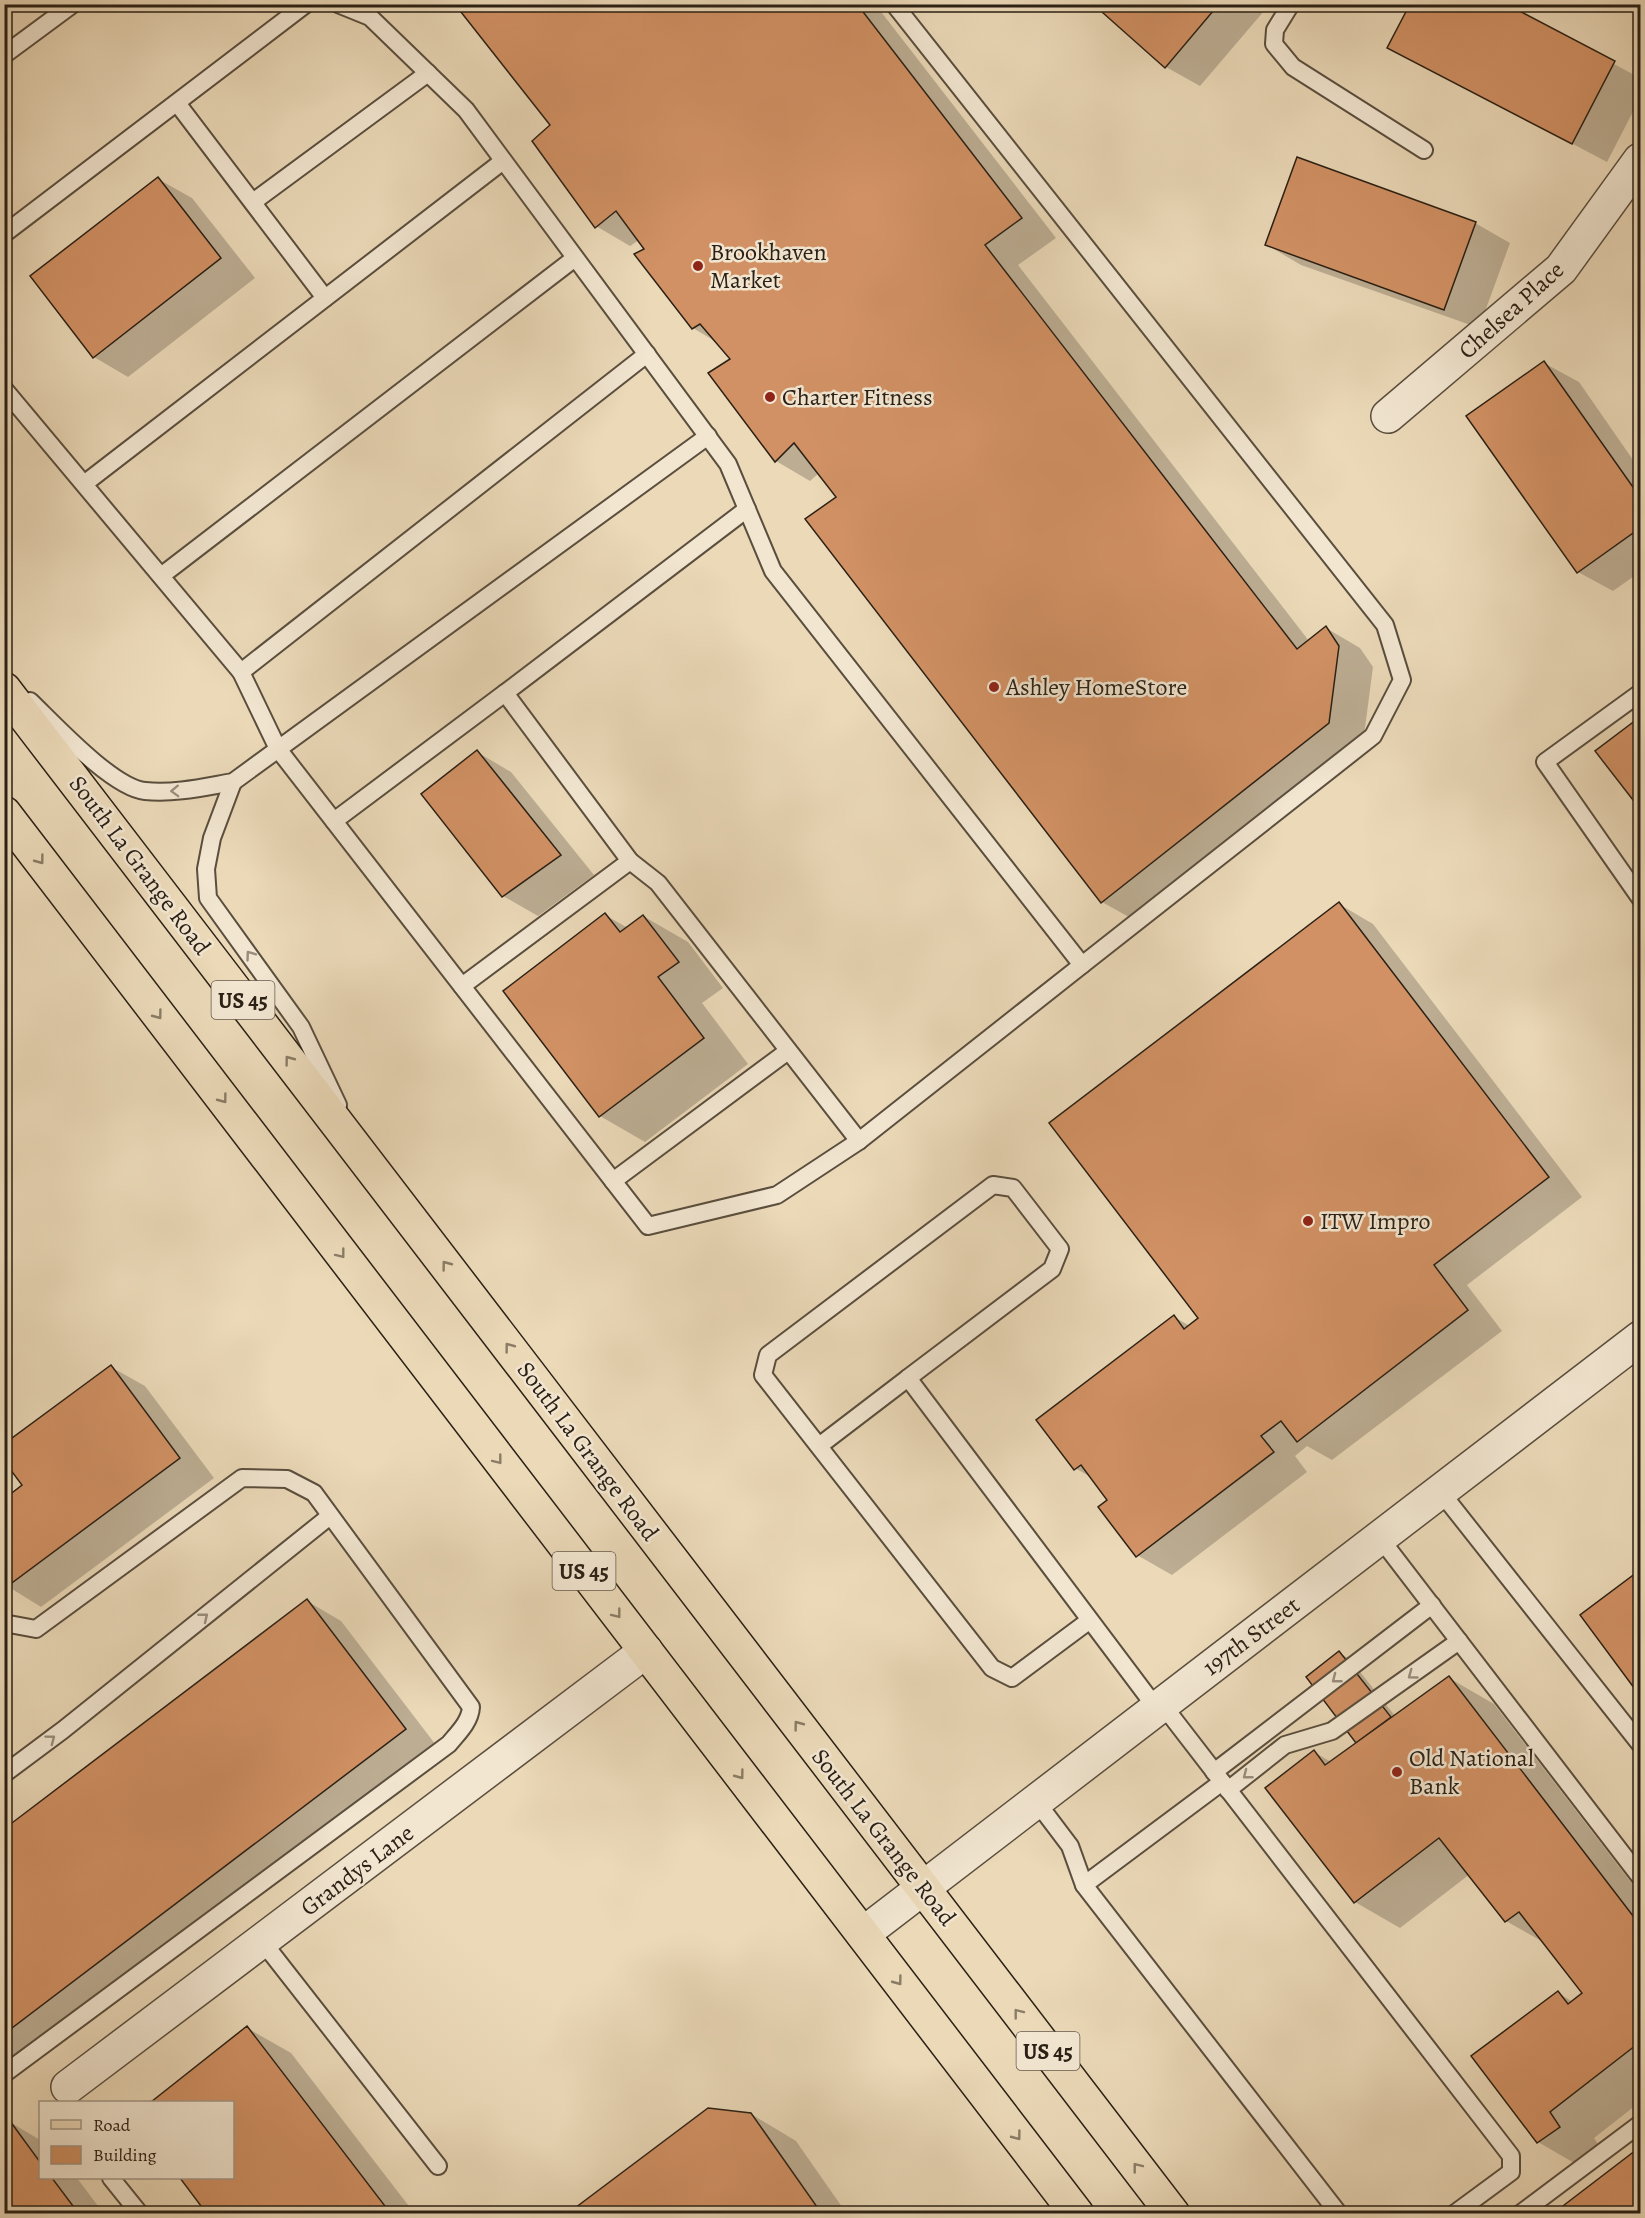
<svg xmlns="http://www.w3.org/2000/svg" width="1645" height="2218" font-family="Alegreya,serif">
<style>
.shadow{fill:#0003}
.building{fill:#d19164;stroke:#2a2015;stroke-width:1.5}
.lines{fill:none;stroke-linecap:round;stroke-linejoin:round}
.lane-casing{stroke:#5a4e3e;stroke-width:20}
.street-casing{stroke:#5a4e3e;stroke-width:36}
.primary-casing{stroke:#2a2015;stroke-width:36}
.lane{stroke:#f2e6d1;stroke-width:16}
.street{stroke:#f2e6d1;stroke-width:33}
.primary{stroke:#ebd9b8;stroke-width:33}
.oneway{stroke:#988d7c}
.oneway2{stroke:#8a7c66}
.poi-dot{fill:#8f2418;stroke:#f2e6d1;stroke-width:2}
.labels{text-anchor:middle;stroke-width:5;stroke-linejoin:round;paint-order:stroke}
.shield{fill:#f2e6d1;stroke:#665b4d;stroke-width:1.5}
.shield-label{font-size:22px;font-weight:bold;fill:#2a2015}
.poi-label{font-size:24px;fill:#2a2015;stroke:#f2e6d1;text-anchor:start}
.street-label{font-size:24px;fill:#2a2015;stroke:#f2e6d1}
</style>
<rect width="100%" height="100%" fill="#ebd9b8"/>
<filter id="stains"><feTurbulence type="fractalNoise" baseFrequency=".00333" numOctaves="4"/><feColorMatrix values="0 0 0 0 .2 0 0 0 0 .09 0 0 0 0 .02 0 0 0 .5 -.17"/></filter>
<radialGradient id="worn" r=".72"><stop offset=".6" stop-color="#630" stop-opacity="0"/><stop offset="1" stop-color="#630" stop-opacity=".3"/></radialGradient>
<!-- shadow -->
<g class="shadow">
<path d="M459,4H875L1056,238L1018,265L1309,641L1326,628L1360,648L1373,667L1363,743L1136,921L1102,902L838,497L819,473L810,481L776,461L710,373L732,359L718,343L693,328L639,240L630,246L596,226L552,125Z"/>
<path d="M1095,4H1270L1200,86L1166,67Z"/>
<path d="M1502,4L1640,78V98L1607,162L1389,47Z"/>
<path d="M158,179L192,198L255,278L128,377L94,357Z"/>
<path d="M1475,223L1510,243L1479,328L1301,265L1267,245Z"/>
<path d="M1544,363L1579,382L1640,470V572L1613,591L1578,572Z"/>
<path d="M1640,719V806L1597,751Z"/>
<path d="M477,752L511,772L594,875L538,916L503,896L423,794Z"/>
<path d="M1339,904L1373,924L1582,1197L1467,1285L1502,1331L1332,1460L1307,1446L1295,1456L1307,1472L1172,1575L1137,1555L1109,1500L1094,1479L1075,1468L1174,1317L1190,1326L1201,1318Z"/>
<path d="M605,915L628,928L643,916L688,942L723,988L702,1003L748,1064L645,1142L600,1116L505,991Z"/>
<path d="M111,1367L145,1386L214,1478L41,1607L4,1584V1493L10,1497L25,1485Z"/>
<path d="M1640,1571V1694L1582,1615Z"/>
<path d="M307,1601L341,1621L439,1749L4,2080V1831Z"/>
<path d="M1339,1653L1350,1659L1395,1716L1449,1678L1494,1704L1640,1894V2102L1594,2138L1604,2153L1583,2168L1538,2142L1558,1993L1573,2002L1584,1994L1545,1943L1506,1921L1470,1874L1400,1928L1355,1902L1314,1752L1331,1762L1358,1743Z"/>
<path d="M247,2028L291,2053L415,2214H209L182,2178H232V2102H153Z"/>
<path d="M751,2114L796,2141L847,2214H570Z"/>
<path d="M10,2122L40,2140V2178H77L104,2214H4Z"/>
<path d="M1640,2149V2214H1545L1551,2209L1557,2212Z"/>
</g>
<!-- building -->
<g class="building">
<path d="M457,4H857L1022,218L985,245L1297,649L1326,626L1339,646L1329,723L1101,903L805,519L836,497L794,443L775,462L708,373L730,359L700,324L692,329L634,254L644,249L616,211L595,228L532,141L550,125L457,7Z"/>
<path d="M1093,4H1219L1165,68Z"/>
<path d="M1410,4H1506L1615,61L1572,144L1387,48Z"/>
<path d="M1297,157L1476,222L1444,310L1265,245Z"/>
<path d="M158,177L221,258L93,358L30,276Z"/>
<path d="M1544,361L1640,497V528L1577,573L1466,416Z"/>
<path d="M1640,717V809L1595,751Z"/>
<path d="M477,750L561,855L502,897L421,794Z"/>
<path d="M1339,902L1549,1177L1434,1265L1468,1310L1297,1442L1281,1421L1261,1436L1274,1452L1136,1557L1098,1507L1107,1500L1081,1465L1074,1470L1036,1420L1174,1315L1184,1329L1198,1318L1049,1123Z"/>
<path d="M605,913L620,932L643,915L679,962L658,977L704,1038L599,1117L503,991Z"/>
<path d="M111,1365L180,1458L5,1588L4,1499L22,1485L4,1461V1444Z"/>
<path d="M1640,1570V1696L1580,1615Z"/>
<path d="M307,1599L406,1729L4,2034V1829Z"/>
<path d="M1339,1651L1391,1717L1356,1743L1306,1677Z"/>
<path d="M1449,1676L1640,1925V2042L1550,2112L1560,2127L1537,2143L1471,2056L1558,1991L1568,2004L1582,1993L1519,1912L1505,1922L1439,1838L1354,1903L1265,1788L1314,1750L1325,1765Z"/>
<path d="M247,2026L385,2206L375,2214H207L180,2178H232V2102H151Z"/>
<path d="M708,2108L751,2113L822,2214H567Z"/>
<path d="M10,2121L40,2162V2178H52L79,2214H4V2124Z"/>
<path d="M1640,2147V2214H1542L1551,2207L1555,2212Z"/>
</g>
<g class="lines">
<!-- lane casing -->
<g class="lane-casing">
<g id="lane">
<path d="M894,4L1385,625L1402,680L1373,736L1082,965"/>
<path d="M1291,4L1275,30L1274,44L1293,67L1424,150"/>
<path d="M4,55L73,4"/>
<path d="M177,103L325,298"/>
<path d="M253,202L428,73"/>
<path d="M4,234L306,4"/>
<path d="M4,389L241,672L278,749L648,1226L777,1195L859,1141L1082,965L773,571L728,464L466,110L370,17L338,4"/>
<path d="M84,484L503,161"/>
<path d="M747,509L505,693L630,861L658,883L859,1141"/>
<path d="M161,576L575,258"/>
<path d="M241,672L647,354"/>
<path d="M1640,693L1545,762L1640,898"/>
<path d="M30,701C55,725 113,788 145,791C175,794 204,787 233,782L708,436"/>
<path d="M233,782L212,838L206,869L208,898L301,1027L338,1105"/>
<path d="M334,821L505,693"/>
<path d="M462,986L630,861"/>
<path d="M613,1181L788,1051"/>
<path d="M819,1446L908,1378"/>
<path d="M1440,1491L1640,1744"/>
<path d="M1380,1538L1640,1877"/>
<path d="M1090,1620L1012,1678L992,1668L763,1375L768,1355L993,1185L1013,1188L1060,1249L1052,1269L908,1378L1157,1709"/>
<path d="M4,1621L9,1624L36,1629L242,1478L287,1479L314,1493L471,1707C470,1722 458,1733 449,1744L4,2074"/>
<path d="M1162,1704L1511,2156V2172L1454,2214"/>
<path d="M1214,1772L1432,1605"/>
<path d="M4,1774L63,1730L330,1516"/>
<path d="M1228,1790L1285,1745L1332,1731L1459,1641"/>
<path d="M1036,1801L1070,1846L1084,1885L1339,2214"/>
<path d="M1084,1885L1222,1782"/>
<path d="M262,1941L438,2166"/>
<path d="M111,2178L140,2214"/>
<path d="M1520,2214L1640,2124"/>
</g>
</g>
<!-- street casing -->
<g class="street-casing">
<g id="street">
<path d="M1388,416L1561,269L1640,160"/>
<path d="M863,1934L1640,1338"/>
<path d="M68,2087L646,1651"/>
</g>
</g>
<!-- primary casing -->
<g class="primary-casing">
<g id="primary">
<path d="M4,689L1173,2214"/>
<path d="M4,813L1077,2214"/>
</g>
</g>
<!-- lane -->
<use href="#lane" class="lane"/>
<!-- street -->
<use href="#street" class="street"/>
<!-- primary -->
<use href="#primary" class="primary"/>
</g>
<!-- one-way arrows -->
<defs><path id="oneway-chevron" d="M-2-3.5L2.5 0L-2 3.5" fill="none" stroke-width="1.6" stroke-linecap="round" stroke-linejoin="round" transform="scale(1.5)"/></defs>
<g class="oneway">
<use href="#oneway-chevron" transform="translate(175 791) rotate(178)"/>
<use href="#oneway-chevron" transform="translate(250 955) rotate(-126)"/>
<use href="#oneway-chevron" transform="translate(204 1617) rotate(-39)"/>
<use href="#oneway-chevron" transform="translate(1412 1675) rotate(144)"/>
<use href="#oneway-chevron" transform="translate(1336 1679) rotate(142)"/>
<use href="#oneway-chevron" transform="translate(51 1739) rotate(-37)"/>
<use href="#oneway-chevron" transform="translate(1247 1775) rotate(142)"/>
</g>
<g class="oneway2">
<use href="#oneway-chevron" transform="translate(40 860) rotate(53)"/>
<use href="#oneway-chevron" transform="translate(158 1015) rotate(53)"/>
<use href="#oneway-chevron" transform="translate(289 1060) rotate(-127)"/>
<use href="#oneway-chevron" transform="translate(223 1099) rotate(53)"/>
<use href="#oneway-chevron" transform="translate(341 1254) rotate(52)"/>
<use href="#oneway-chevron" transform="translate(446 1265) rotate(-127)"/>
<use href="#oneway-chevron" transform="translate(509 1347) rotate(-127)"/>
<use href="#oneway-chevron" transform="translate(498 1460) rotate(52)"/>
<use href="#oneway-chevron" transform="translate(617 1614) rotate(52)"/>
<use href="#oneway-chevron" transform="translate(798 1725) rotate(-127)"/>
<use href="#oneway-chevron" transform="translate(740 1775) rotate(53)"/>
<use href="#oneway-chevron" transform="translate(898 1981) rotate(53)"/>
<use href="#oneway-chevron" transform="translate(1018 2013) rotate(-128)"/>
<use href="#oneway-chevron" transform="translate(1017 2136) rotate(53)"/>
<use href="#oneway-chevron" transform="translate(1137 2167) rotate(-128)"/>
</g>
<!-- markers -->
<g class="poi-dot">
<circle cx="698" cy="266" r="6"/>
<circle cx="770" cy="397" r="6"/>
<circle cx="994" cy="687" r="6"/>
<circle cx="1308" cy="1221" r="6"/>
<circle cx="1397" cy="1772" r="6"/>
</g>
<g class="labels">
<!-- shield labels -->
<g class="shield">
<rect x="211.5" y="981" width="63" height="38" rx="4.5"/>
<rect x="552.5" y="1552" width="63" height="38" rx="4.5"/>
<rect x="1016.5" y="2032" width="63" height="38" rx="4.5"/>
</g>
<g class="shield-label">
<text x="243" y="1008">US 45</text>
<text x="584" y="1579">US 45</text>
<text x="1048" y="2059">US 45</text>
</g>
<!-- poi labels -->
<g class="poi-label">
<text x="710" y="260">Brookhaven<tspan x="710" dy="28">Market</tspan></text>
<text x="782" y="405">Charter Fitness</text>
<text x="1006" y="695">Ashley HomeStore</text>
<text x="1320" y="1229">ITW Impro</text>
<text x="1409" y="1766">Old National<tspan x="1409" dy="28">Bank</tspan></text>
</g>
<!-- street labels -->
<g class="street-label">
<text transform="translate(1511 310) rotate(-42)" y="8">Chelsea Place</text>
<text transform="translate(140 865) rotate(53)" y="8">South La Grange Road</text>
<text transform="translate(588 1451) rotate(53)" y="8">South La Grange Road</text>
<text transform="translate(1251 1636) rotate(-37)" y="8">197th Street</text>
<text transform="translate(884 1837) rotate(52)" y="8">South La Grange Road</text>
<text transform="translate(357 1870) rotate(-37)" y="8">Grandys Lane</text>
</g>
</g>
<!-- margin -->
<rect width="1645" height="2218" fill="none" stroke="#ebd9b8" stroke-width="24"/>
<rect x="6" y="6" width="1633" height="2206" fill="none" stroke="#2a2015" stroke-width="3"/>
<rect x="12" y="12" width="1621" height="2194" fill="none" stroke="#2a2015" stroke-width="1.5"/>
<!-- legend -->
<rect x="39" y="2101" width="195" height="78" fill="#f2e6d1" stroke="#a29786" stroke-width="1.5"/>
<rect x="51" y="2120" width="30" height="9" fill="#ebd9b8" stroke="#a29786" stroke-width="1.5"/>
<text x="93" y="2131" font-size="18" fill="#2a2015">Road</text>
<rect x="51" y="2146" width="30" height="18" fill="#d19164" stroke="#a29786" stroke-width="1.5"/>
<text x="93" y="2161" font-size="18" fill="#2a2015">Building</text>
<rect width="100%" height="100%" filter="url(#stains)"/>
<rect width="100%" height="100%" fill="url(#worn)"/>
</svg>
